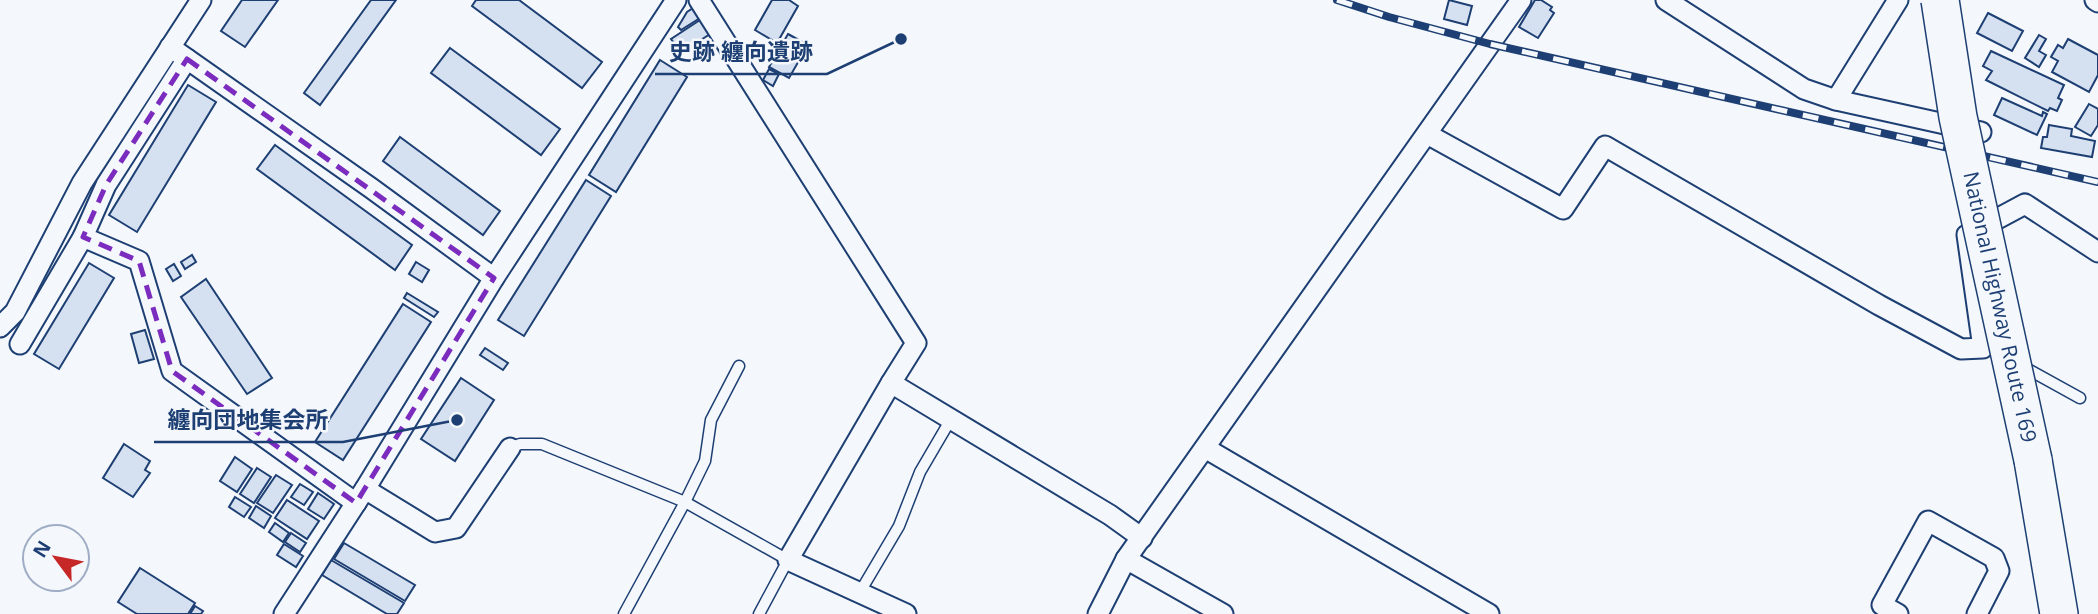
<svg xmlns="http://www.w3.org/2000/svg" width="2098" height="614" font-family="'Open Sans','Noto Sans JP',sans-serif">
<style>
.building{fill:#d5e0f0;stroke:#1d3f73;stroke-width:2}
.lines{fill:none;stroke-linecap:round;stroke-linejoin:round}
.lane-casing{stroke:#1d3f73;stroke-width:13}
.street-casing{stroke:#1d3f73;stroke-width:23}
.highway-casing{stroke:#1d3f73;stroke-width:40}
.lane{stroke:#f4f7fb;stroke-width:10}
.street{stroke:#f4f7fb;stroke-width:19}
.highway{stroke:#f4f7fb;stroke-width:37}
.rail-casing{stroke:#1d3f73;stroke-width:8}
.rail{stroke:#f4f7fb;stroke-width:5;stroke-dasharray:16;stroke-linecap:butt}
.highway-bridge-casing{stroke:#1d3f73;stroke-width:40;stroke-linecap:butt}
.highway-bridge{stroke:#f4f7fb;stroke-width:37}
.marked{fill:none;stroke:#7b2cbf;stroke-width:5;stroke-dasharray:14 9;stroke-linejoin:round}
.labels{text-anchor:middle;stroke-width:5;stroke-linejoin:round;paint-order:stroke}
.street-label{font-size:21px;fill:#1d3f73;stroke:#f4f7fb}
.leader{fill:none;stroke:#1d3f73;stroke-width:2.5}
.callout-dot{fill:#1d3f73;stroke:#f4f7fb;stroke-width:2.5}
.callout-label{font-size:23px;text-anchor:middle;font-weight:bold;fill:#1d3f73;stroke:#f4f7fb;stroke-width:5;stroke-linejoin:round;paint-order:stroke}
</style>
<rect width="100%" height="100%" fill="#f4f7fb"/>
<!-- building -->
<g class="building">
<path d="M242,0H278L245,47L221,31Z"/>
<path d="M371,0H396L320,105L304,93Z"/>
<path d="M476,0H519L602,62L582,88L472,6Z"/>
<path d="M772,0H789L798,6L777,43L755,30Z"/>
<path d="M1449,0L1472,6L1467,25L1444,19Z"/>
<path d="M1535,0H1541L1552,7L1550,10L1554,13L1538,38L1519,27Z"/>
<path d="M693,8L700,18L681,30L678,27L687,12Z"/>
<path d="M1988,13L2023,31L2012,51L1977,33Z"/>
<path d="M700,20L710,34L681,53L671,39Z"/>
<path d="M788,34L808,45L789,78L769,67Z"/>
<path d="M2039,35L2046,39L2039,51L2046,55L2039,67L2025,58Z"/>
<path d="M2068,39L2098,55V75L2089,92L2052,72L2058,61L2051,57L2058,45L2063,48Z"/>
<path d="M450,48L560,129L541,155L431,73Z"/>
<path d="M1991,51L2064,85L2058,98L2062,100L2057,111L2050,108L2048,111L1986,80L1992,71L1983,66Z"/>
<path d="M660,60L687,77L616,192L589,175Z"/>
<path d="M769,69L779,74L773,86L763,80Z"/>
<path d="M188,85L216,102L137,232L109,215Z"/>
<path d="M2002,98L2042,116L2043,112L2047,114L2037,135L1994,115Z"/>
<path d="M2089,104L2098,109V125L2091,136L2075,127Z"/>
<path d="M2049,125L2072,129L2071,136L2095,141L2092,157L2041,148L2043,137H2047Z"/>
<path d="M400,137L500,211L483,235L383,161Z"/>
<path d="M275,145L412,245L395,270L257,169Z"/>
<path d="M586,180L611,196L524,336L498,320Z"/>
<path d="M192,255L196,262L185,269L181,262Z"/>
<path d="M416,262L429,270L422,282L409,274Z"/>
<path d="M89,263L114,278L59,369L34,354Z"/>
<path d="M174,264L181,276L173,281L166,269Z"/>
<path d="M206,279L272,378L247,394L181,297Z"/>
<path d="M407,293L438,312L434,317L404,298Z"/>
<path d="M403,304L431,322L343,460L315,442Z"/>
<path d="M145,330L154,359L139,363L131,334Z"/>
<path d="M485,348L508,363L503,370L480,355Z"/>
<path d="M461,378L494,400L455,461L421,439Z"/>
<path d="M124,444L150,461L145,470L150,473L133,497L103,478Z"/>
<path d="M235,457L252,469L237,492L220,481Z"/>
<path d="M257,468L271,477L254,503L240,494Z"/>
<path d="M276,475L292,485L273,513L257,503Z"/>
<path d="M300,484L313,492L304,505L291,497Z"/>
<path d="M318,493L334,504L324,519L308,509Z"/>
<path d="M235,497L251,507L244,517L229,507Z"/>
<path d="M287,500L319,521L307,539L275,518Z"/>
<path d="M256,506L271,516L264,528L249,518Z"/>
<path d="M275,523L289,533L283,542L269,532Z"/>
<path d="M291,533L306,543L300,552L285,542Z"/>
<path d="M344,543L415,585L405,601L334,559Z"/>
<path d="M284,544L303,556L296,567L277,555Z"/>
<path d="M331,560L404,603L397,614H387L322,575Z"/>
<path d="M140,568L195,603L188,614H137L118,602Z"/>
<path d="M195,606L203,611L201,614H190Z"/>
</g>
<g class="lines">
<!-- lane casing -->
<g class="lane-casing">
<g id="lane">
<path d="M2022,366L2080,398"/>
<path d="M510,448L520,444H542L685,502L788,560L759,614"/>
<path d="M860,592L899,526L920,472L951,419"/>
<path d="M624,614L685,502L705,461L711,420L739,366"/>
</g>
</g>
<!-- street casing -->
<g class="street-casing">
<g id="street">
<path d="M699,0L916,343L891,383L1110,515L1142,538"/>
<path d="M1666,0L1804,89L1836,100L1981,132"/>
<path d="M2095,0L2098,2"/>
<path d="M170,47L371,188L494,278"/>
<path d="M187,59L106,185L83,237L139,261L172,371L356,503"/>
<path d="M1836,100L1898,0"/>
<path d="M1427,134L1563,209L1605,146L1879,305L1961,349L1983,348L1967,235L2025,204L2098,252"/>
<path d="M0,327L15,312L82,183L201,0"/>
<path d="M20,344L83,237"/>
<path d="M891,383L788,560L906,614"/>
<path d="M1205,448L1489,614"/>
<path d="M365,489L435,532L456,528L510,448"/>
<path d="M1126,559L1223,614"/>
<path d="M284,614L365,489L494,278L676,0"/>
<path d="M1098,614L1126,559L1521,0"/>
<path d="M1898,614L1882,605L1928,521L1994,558L1999,571L1977,614"/>
</g>
</g>
<!-- highway casing -->
<g class="highway-casing">
<path id="highway" d="M2033,460L2059,614"/>
</g>
<!-- lane -->
<use href="#lane" class="lane"/>
<!-- street -->
<use href="#street" class="street"/>
<!-- highway -->
<use href="#highway" class="highway"/>
<!-- rail casing -->
<g class="rail-casing">
<path id="rail" d="M1337,0L1389,17L1490,44L2098,182"/>
</g>
<!-- rail -->
<use href="#rail" class="rail"/>
<!-- highway-bridge casing -->
<g class="highway-bridge-casing">
<g id="highway-bridge">
<path id="s1" d="M1940,0L1958,117L2033,460"/>
</g>
</g>
<!-- highway-bridge -->
<use href="#highway-bridge" class="highway-bridge"/>
</g>
<!-- marked area -->
<path class="marked" d="M187,59L494,278L356,503L172,371L139,261L83,237L106,185Z"/>
<g class="labels">
<!-- street labels -->
<g class="street-label">
<text dy="7" stroke="none"><textPath href="#s1" startOffset="313">National Highway Route 169</textPath></text>
</g>
</g>
<!-- callouts -->
<path class="leader" d="M901 39L827 74H655M457 420L343 442H154"/>
<g class="callout-dot">
<circle cx="901" cy="39" r="7"/>
<circle cx="457" cy="420" r="7"/>
</g>
<g class="callout-label">
<text x="741" y="60">史跡 纏向遺跡</text>
<text x="248" y="428">纏向団地集会所</text>
</g>
<!-- north arrow -->
<g transform="translate(56 558) rotate(302)"><circle r="33" fill="#f4f7fb" stroke="#9eadc5" stroke-width="2"/>
<path d="M0-5L12 26L0 18L-12 26Z" fill="#c62828"/>
<text y="-10" font-size="19" font-weight="bold" text-anchor="middle" fill="#1d3f73">N</text>
</g>
</svg>
